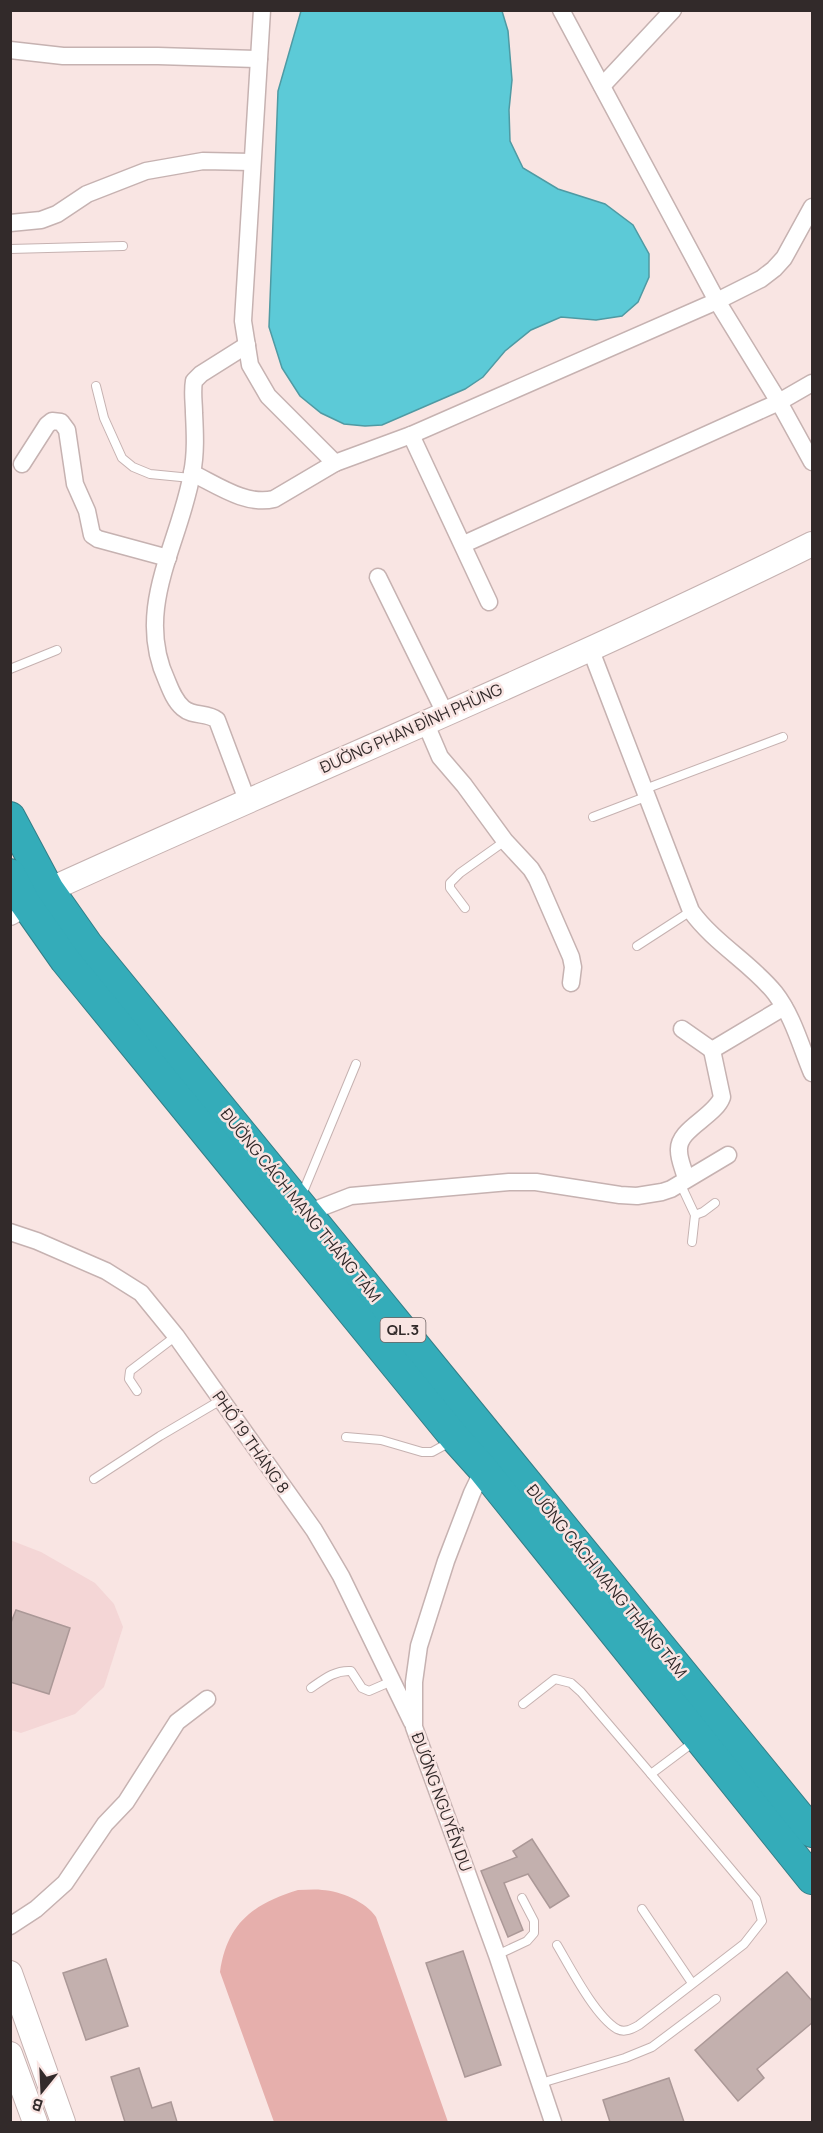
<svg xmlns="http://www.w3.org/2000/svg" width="823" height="2133" font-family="Manrope,sans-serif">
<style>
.built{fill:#f4d6d6}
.green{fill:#e6afac}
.water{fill:#5ccad7;stroke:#4f9aa3;stroke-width:1.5}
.building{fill:#c3b0ae;stroke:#ab9897;stroke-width:1.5}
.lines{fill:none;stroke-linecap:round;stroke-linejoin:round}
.lane-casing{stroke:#c6b2b1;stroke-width:10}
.street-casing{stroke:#c6b2b1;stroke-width:19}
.secondary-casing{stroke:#c6b2b1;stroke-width:26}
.highway-casing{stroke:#337e87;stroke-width:32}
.lane{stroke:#fff;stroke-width:8}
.street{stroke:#fff;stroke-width:16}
.secondary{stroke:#fff;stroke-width:24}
.highway{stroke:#34acb9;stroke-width:30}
.labels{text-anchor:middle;stroke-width:5;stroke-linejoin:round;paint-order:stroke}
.shield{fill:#f9e5e3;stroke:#6e6262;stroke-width:1.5}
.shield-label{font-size:15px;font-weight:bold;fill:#322a2a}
.street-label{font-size:16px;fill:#322a2a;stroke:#f9e5e3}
</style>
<rect width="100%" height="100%" fill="#f9e5e3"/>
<!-- built -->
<path class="built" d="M10,1540L41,1552L95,1583L114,1604L123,1627L104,1687L75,1714L21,1733L11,1730Z"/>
<!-- green -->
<path class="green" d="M298,1890C306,1890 315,1889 322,1890C341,1891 366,1902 376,1917L448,2122H274L220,1972C227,1923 253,1904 298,1890Z"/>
<!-- water -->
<path class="water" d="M301,11H502L508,31L512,80L509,110L510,141L523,168L558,189L605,204L633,225L649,254V277L638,302L622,316L596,320L561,317L531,330L505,351L483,377L465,389L382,425L365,426L344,424L321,413L300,396L282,368L269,327L278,91Z"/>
<!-- building -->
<g class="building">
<path d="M16,1610L70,1628L49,1694L10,1682V1625Z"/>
<path d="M532,1839L569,1896L550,1908L528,1874L504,1883L523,1930L508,1937L481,1871L517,1857L513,1851Z"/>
<path d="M463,1951L501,2065L465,2077L426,1963Z"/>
<path d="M106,1959L128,2026L86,2040L63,1973Z"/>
<path d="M787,1972L813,2002V2022L757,2069L764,2078L738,2101L695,2050Z"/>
<path d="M139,2068L152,2108L171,2102L177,2122H125L111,2077Z"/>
<path d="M669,2078L684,2122H610L603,2100Z"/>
</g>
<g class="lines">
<!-- lane casing -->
<g class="lane-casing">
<g id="lane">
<path d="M10,249L123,246"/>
<path d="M96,386L104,418L122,458L133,467L150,474L191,478"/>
<path d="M10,669L57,650"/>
<path d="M645,789L783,737"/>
<path d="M593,817L648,796"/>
<path d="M465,908L450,888V883L460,873L505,841"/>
<path d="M637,946L691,911"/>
<path d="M680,1183L695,1215L692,1242"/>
<path d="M301,1197L356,1064"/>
<path d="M695,1215L703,1212L715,1203"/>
<path d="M137,1391L129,1379L130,1371L176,1336"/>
<path d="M346,1437L381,1440L422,1452H432L452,1441"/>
<path d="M94,1479L160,1436L221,1400"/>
<path d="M311,1688C324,1679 335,1670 351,1671L362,1688L369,1691L392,1681"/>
<path d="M523,1704L555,1679L571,1683L581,1692L651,1774L695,1741"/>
<path d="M642,1909L692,1983"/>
<path d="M557,1945C570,1967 595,2016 617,2029C625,2033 632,2029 639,2025L744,1944L762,1921L756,1899L651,1774"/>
<path d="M497,1955L527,1941L534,1933V1921L522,1898"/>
<path d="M541,2083L625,2058L652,2047L716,1999"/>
</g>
</g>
<!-- street casing -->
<g class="street-casing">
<g id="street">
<path d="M262,10L243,321L250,365L268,396L335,463L411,435L717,301L761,279L774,269L784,258L812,207"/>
<path d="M561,10L717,301L779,402L812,462"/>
<path d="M10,50L63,56H158L259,59"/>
<path d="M602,86L673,10"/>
<path d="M10,223L41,220L57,214L87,194L146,171L203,161L252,162"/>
<path d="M247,345L201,374L194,381C192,392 194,403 194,413C195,433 196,454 192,473C180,544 133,608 167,681C171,691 175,701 183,708C193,717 207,712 217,720L247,800"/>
<path d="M411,435L489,602"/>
<path d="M22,464L47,425L52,421L61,422L67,430L75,484L87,511L92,535L98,539L168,558"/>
<path d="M192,473C217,485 246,506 274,499L335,463"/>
<path d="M464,544L779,402L812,383"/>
<path d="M378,577L445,713"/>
<path d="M590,648L691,911C715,944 751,963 775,993C793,1016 801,1047 812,1073"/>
<path d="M425,722L440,757L464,785L505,841L531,869L537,879L571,957L573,967L571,983"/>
<path d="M682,1029L712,1050"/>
<path d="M686,1179C684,1170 679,1160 679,1151C677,1129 715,1117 722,1097L712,1050L784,1007"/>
<path d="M307,1213L351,1196L509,1182H536L620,1195L637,1196L662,1192L671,1189L728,1155"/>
<path d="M10,1232L37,1241L106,1271L141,1293L176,1336L314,1530L341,1576L412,1722"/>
<path d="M485,1466L472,1493L446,1561L419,1646L414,1682V1727L497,1955L553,2122"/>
<path d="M10,1926L36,1909L65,1883L105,1824L126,1802L177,1722L207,1699"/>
</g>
</g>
<!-- secondary casing -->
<g class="secondary-casing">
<g id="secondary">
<path d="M10,913L49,890C303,774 562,668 812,544"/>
<path d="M10,1973L63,2122"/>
<path d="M10,2054L35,2122"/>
</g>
</g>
<!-- highway casing -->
<g class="highway-casing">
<g id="highway">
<path d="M10,817L49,890L87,944L812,1832"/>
<path d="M10,874L25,903L65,960L455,1438L482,1468L812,1879"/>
</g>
</g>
<!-- lane -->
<use href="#lane" class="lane"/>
<!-- street -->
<use href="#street" class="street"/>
<!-- secondary -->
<use href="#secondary" class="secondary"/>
<!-- highway -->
<use href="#highway" class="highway"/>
</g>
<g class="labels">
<!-- shield labels -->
<rect class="shield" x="380.5" y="1318" width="45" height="24" rx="4.5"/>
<g class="shield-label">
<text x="403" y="1335">QL.3</text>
</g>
<!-- street labels -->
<g class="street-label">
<text transform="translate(411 728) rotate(-24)" y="6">ĐƯỜNG PHAN ĐÌNH PHÙNG</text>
<text transform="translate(301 1205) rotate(51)" y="6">ĐƯỜNG CÁCH MẠNG THÁNG TÁM</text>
<text transform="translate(251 1442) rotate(55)" y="6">PHỐ 19 THÁNG 8</text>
<text transform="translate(607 1581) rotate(51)" y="6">ĐƯỜNG CÁCH MẠNG THÁNG TÁM</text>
<text transform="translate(442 1802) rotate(70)" y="6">ĐƯỜNG NGUYỄN DU</text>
</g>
</g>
<!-- border -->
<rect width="823" height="2133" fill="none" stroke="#322a2a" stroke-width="24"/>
<!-- north arrow -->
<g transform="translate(42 2091) rotate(198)" stroke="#f9e5e3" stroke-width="4.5" paint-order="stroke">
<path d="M0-4.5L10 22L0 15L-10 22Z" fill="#322a2a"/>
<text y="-9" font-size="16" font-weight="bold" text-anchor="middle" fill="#322a2a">B</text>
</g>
</svg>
